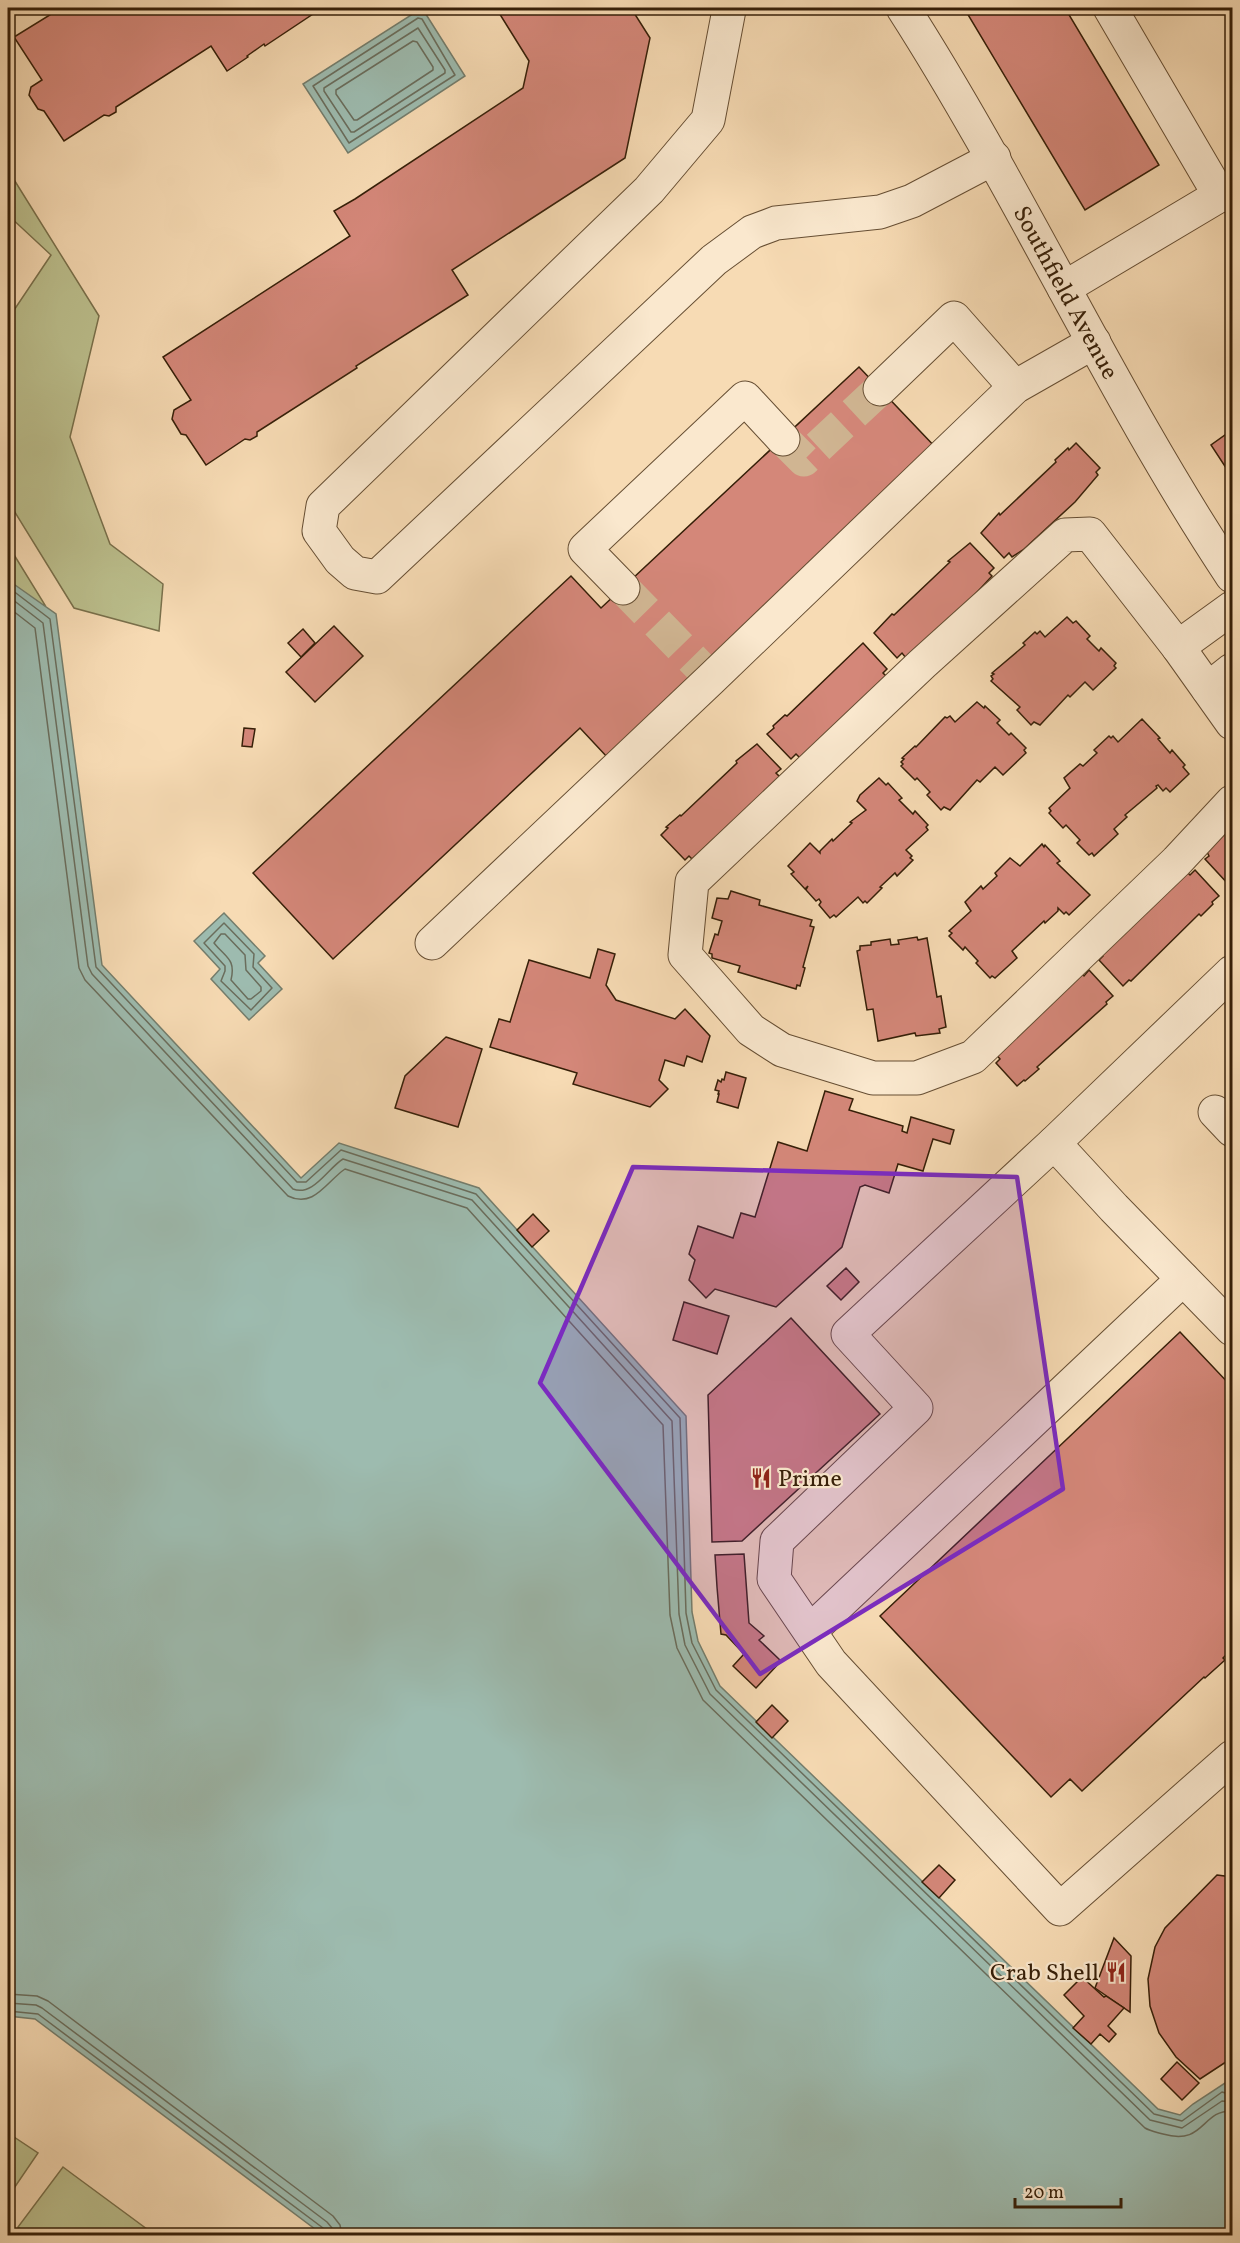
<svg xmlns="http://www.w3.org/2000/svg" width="1240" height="2243" font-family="Vollkorn,serif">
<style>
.green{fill:#bcc08e;stroke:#79704b;stroke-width:1.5}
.water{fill:#9dbbaf;stroke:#747d6c;stroke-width:1.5}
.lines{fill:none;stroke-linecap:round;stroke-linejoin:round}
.shore{stroke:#6a6d5c;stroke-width:1.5}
.building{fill:#d48779;stroke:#361f08;stroke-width:1.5}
.minor-tunnel{stroke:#d0b592;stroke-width:33;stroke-dasharray:33 16;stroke-linecap:butt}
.minor-casing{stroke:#664e33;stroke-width:35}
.minor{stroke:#fae8ce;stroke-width:33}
.marked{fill:#7b2cbf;fill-opacity:0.2;stroke:#7b2cbf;stroke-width:4.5;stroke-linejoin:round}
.labels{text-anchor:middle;stroke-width:4.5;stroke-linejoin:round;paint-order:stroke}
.street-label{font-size:24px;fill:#361f08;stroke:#fae8ce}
.poi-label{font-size:24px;fill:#361f08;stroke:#fae8ce;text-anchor:start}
</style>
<rect width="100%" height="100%" fill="#f7dbb4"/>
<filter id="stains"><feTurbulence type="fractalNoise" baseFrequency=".00333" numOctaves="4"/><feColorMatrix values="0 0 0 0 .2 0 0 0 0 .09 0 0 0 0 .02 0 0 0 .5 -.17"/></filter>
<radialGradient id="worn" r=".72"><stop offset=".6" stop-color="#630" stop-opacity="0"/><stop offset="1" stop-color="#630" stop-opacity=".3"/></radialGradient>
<!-- green -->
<g class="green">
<path d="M8,170L99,316L70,437L110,544L163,584L159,631L74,608L8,501V319L51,255L8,215Z"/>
<path d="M8,545L45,605L8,601Z"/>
<path d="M8,2133L38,2153L8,2197Z"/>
<path d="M63,2167L71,2173L155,2235H30L18,2227Z"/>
</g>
<!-- water -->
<g class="water">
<path d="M422,8L465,76L348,153L303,84Z"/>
<path d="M8,580L56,614L102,965L301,1178L339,1143L479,1188L686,1416L692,1612L698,1641L720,1686L1158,2109L1180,2115L1193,2104L1225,2083L1232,2091V2235H323L35,2019L8,2016Z"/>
<path d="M224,913L265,956L258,963L282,989L249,1020L211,979L220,969L194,941Z"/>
</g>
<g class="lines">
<!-- shore -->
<g class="shore">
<path d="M418,18L422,19L455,75L349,143L313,86Z"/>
<path d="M418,28L445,70V73L354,132H351L324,91V88Z"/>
<path d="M413,41L417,42L433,67V70L357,120H354L336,94V90Z"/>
<path d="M8,587L50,619L96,967L297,1182H306L341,1150L476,1194L680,1418L686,1613L692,1643L716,1690L1154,2114L1182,2121L1222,2092L1232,2095"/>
<path d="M8,596L43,623L88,966L92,974L293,1189C313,1197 328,1168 343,1159L472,1200L672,1421L679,1614L685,1645L710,1694L1150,2120L1182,2128L1222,2101L1232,2102"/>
<path d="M8,607L35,628L79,968L85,980L288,1196C314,1209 327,1181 345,1169L467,1208L663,1425L670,1615L677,1648L703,1700L1145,2128C1150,2131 1156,2132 1163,2134C1205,2146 1201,2110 1232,2111"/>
<path d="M224,923L254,954L253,967L272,988L251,1010L221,981L225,971V966L204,943Z"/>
<path d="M221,934H225L245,955L246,970L261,987V991L251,999H248L231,980C236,959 226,958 214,943Z"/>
<path d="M8,1994L37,1996L48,2001L333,2216L340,2225L342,2236"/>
<path d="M8,2003L36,2005L42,2008L327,2222L332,2228L333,2236"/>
<path d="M8,2011L38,2014L323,2228L325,2236"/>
</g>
</g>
<!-- building -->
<g class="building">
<path d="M61,8H322L265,46L264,44L247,56L248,57L227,71L211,46L116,107V112L109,116L104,115L64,141L44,111L38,109L29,95L31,87L42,80L14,37Z"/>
<path d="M496,8H631L650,38L625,158L452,270L468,295L356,366L357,368L257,432V436L250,440L245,439L206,465L186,435L181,434L172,419L174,410L191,400L163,357L350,236L334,211L355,199L523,88L529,61Z"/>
<path d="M964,8H1065L1159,165L1085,210Z"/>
<path d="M859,367L938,450L608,758L580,728L333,959L253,873L571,576L601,608Z"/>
<path d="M1232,430V477L1211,445Z"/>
<path d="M1076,443L1100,468L1096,472L1098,475L1075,502L1023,550L1012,557L1009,553L1004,558L981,533L999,513L1000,515L1056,462L1055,460L1068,448L1069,450Z"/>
<path d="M970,543L994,568L989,573L992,576L968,602L906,658L902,653L897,658L874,633L892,614L894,615L950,562L948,561Z"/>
<path d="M1067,617L1073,623L1076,621L1090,636L1087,639L1099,651L1101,648L1116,663L1114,666L1116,668L1093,690L1085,682L1070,697L1068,695L1040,725L1034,722L1031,725L1017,710L1020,707L991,681L993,679L991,676L994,674L992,673L1025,645L1023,643L1035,632L1037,634L1040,631L1045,637Z"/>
<path d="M334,626L363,656L315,702L286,672Z"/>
<path d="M303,629L315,643L301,657L288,643Z"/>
<path d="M863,643L887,669L883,673L886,676L800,758L796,754L791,759L767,734L774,728L773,726L785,715L787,716Z"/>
<path d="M977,702L984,708L985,706L1000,720L997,723L1009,735L1011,733L1026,748L1024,750L1026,753L1003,775L995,767L980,782L977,780L950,810L944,807L941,810L927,795L930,792L917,778L915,780L901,766L903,764L901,762L904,759L902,758L915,746L916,747L945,717L947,718L950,716L955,722Z"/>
<path d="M1142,719L1160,738L1158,739L1170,753L1172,750L1185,765L1183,767L1189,774L1170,792L1166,788L1163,791L1158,785L1156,786L1157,788L1125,815L1127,817L1114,829L1118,834L1094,856L1092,853L1089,855L1077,843L1080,840L1066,825L1063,828L1049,813L1051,811L1049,808L1070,788L1064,778L1080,764L1083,766L1097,753L1094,750L1109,736L1111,738L1113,736L1118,742Z"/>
<path d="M244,728L255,729L252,747L242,746Z"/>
<path d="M757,744L781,769L776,773L780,777L692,859L689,856L685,860L661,835L668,828L666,827L680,815L681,816L737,763L736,761Z"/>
<path d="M879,778L886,785L888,783L902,798L899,800L913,814L915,811L928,825L926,827L928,830L906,850L912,856L910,858L913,860L897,876L895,873L880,887L882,888L867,903L865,901L863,903L858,897L836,917L834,915L830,918L819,905L821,902L819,899L816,901L806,890L808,886L805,889L791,874L794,872L788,866L810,843L820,853V851L832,839L833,841L852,823L850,822L866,810L857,801L860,795Z"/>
<path d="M1232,828V883L1230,886L1205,859L1209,856L1207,852L1228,830L1229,832Z"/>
<path d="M1042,844L1044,847L1045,845L1060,861L1057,863L1090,895L1069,915L1066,912L1064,914L1058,908V911L1045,923L1044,921L1012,951L1017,958L995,978L992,976L990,978L976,963L978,961L965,947L963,950L949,936L952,933L949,931L971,911L965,902L981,886L983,889L997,876L995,873L1010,858L1020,866Z"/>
<path d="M1195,870L1219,896L1212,902L1213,904L1201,916L1199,914L1131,981L1129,980L1123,986L1099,960L1103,956L1100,953L1187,872L1190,875Z"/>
<path d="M731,891L760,900L759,905L812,920L810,926L814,927L803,967L805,968L800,986L797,985L796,989L738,972L740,966L712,958V954L709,953L715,934L718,935L722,921L712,918L717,898L728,899Z"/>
<path d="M917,937L918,940L927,938L937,997L941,996L946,1027L939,1029L940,1033L916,1036L915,1033L878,1041L873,1009L867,1010L857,951L860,950V946L871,945V942L890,939L891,945L899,944L898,940Z"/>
<path d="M598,949L615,954L606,985L616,1000L675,1019L685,1009L710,1036L702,1062L687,1056L684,1066L665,1060L659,1080L668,1089L650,1107L573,1084L577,1073L490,1047L499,1019L510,1022L529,960L590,978Z"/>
<path d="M1089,970L1113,996L1106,1002L1107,1004L1037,1067L1039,1069L1025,1081L1024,1080L1017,1086L996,1063L1000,1059L995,1053L1081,973L1084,976Z"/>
<path d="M446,1037L482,1049L458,1127L395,1108L405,1076Z"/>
<path d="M726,1072L746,1078L738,1108L717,1102L719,1094H718L719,1091L715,1090L718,1080L721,1082L722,1079L724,1080Z"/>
<path d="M825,1091L853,1099L849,1110L903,1126L902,1131L907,1133L911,1117L954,1130L950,1144L933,1139L923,1171L898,1164L889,1193L865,1185L860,1187L842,1247L776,1307L715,1289L706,1298L689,1280L695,1260L689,1254L698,1226L733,1238L741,1213L755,1217L778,1142L807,1151Z"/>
<path d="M533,1214L549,1231L532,1247L517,1230Z"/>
<path d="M846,1268L859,1282L841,1300L827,1286Z"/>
<path d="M684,1302L729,1316L717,1354L673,1340Z"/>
<path d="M791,1318L880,1414L742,1541L712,1542L708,1395Z"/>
<path d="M1180,1332L1232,1387V1649L1223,1658L1225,1660L1205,1678L1204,1677L1082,1791L1070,1779L1051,1797L880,1616Z"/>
<path d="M744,1554L749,1623L764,1636L759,1640L781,1661L756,1688L733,1666L744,1654L726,1635L721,1634L717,1587L715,1555Z"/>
<path d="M772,1705L788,1721L772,1738L756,1722Z"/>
<path d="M939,1865L955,1880L939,1898L922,1882Z"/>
<path d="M1217,1875L1232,1877V2058L1200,2079L1176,2057L1159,2033L1150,2006L1148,1979L1155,1947L1165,1928Z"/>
<path d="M1114,1938L1131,1956L1130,2012L1095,1988Z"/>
<path d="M1082,1977L1104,1997L1106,1996L1124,2008L1108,2026L1116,2034L1109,2042L1100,2034L1091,2044L1073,2028L1084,2016L1064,1995Z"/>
<path d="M1177,2062L1199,2083L1182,2100L1161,2079Z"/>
</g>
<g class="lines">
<!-- minor-tunnel -->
<g class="minor-tunnel">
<path d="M783,439L804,460L880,389"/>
<path d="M623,588L703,670"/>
</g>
<!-- minor casing -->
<g class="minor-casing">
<g id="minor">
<path d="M728,8L729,10L708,120L649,190L323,506L319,531L340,560L355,573L377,577L714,260L752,232L776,223L880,212L912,201L994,158"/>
<path id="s1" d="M903,8C1021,192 1111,394 1232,576"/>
<path d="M1110,8L1220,196"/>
<path d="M1064,288L1232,188"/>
<path d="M880,389L954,318L1015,387"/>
<path d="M623,588L585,549L745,398L783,439"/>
<path d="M1178,647L1232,608"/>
<path d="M1208,689L1232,670"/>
<path d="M1232,723L1178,647L1090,534L1065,535L922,664L692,882L685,955L751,1030L782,1050L873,1078H917L973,1057L1177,861L1232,802"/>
<path d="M432,943L711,679L1015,387L1094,342"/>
<path d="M1232,972L1054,1143L848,1334L916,1408L777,1541L774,1579L831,1663L1060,1909L1232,1757"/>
<path d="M1215,1112L1232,1130"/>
<path d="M1054,1143L1114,1208L1232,1329"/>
<path d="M810,1631L1183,1279"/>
</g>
</g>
<!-- minor -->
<use href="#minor" class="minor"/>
</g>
<!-- marked area -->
<path class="marked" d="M633,1167L1017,1177L1063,1489L760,1674L540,1383Z"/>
<!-- icons -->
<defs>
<g id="restaurant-bare" transform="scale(1.62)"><path d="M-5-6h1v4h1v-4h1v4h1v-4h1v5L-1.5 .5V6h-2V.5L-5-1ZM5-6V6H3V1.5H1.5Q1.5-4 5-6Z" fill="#8f2418" stroke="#fae8ce" stroke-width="2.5" paint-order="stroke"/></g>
</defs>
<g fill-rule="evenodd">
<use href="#restaurant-bare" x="761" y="1478"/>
<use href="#restaurant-bare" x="1116" y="1972"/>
</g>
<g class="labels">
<!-- street labels -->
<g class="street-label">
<text dy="8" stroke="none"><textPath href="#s1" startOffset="328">Southfield Avenue</textPath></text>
</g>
<!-- poi labels -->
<g class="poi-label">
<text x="778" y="1486">Prime</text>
<text x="1099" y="1980" text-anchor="end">Crab Shell</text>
</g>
</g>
<!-- margin -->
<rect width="1240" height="2243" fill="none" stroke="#f7dbb4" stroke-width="30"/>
<rect x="9" y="9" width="1222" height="2225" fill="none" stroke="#361f08" stroke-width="3"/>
<rect x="15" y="15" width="1210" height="2213" fill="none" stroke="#361f08" stroke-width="1.5"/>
<!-- scale -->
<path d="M1015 2198v9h106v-9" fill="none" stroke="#361f08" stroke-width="3"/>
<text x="1024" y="2198" font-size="18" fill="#361f08" stroke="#fae8ce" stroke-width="4.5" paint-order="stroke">20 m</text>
<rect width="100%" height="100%" filter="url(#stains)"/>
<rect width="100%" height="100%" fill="url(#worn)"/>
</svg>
